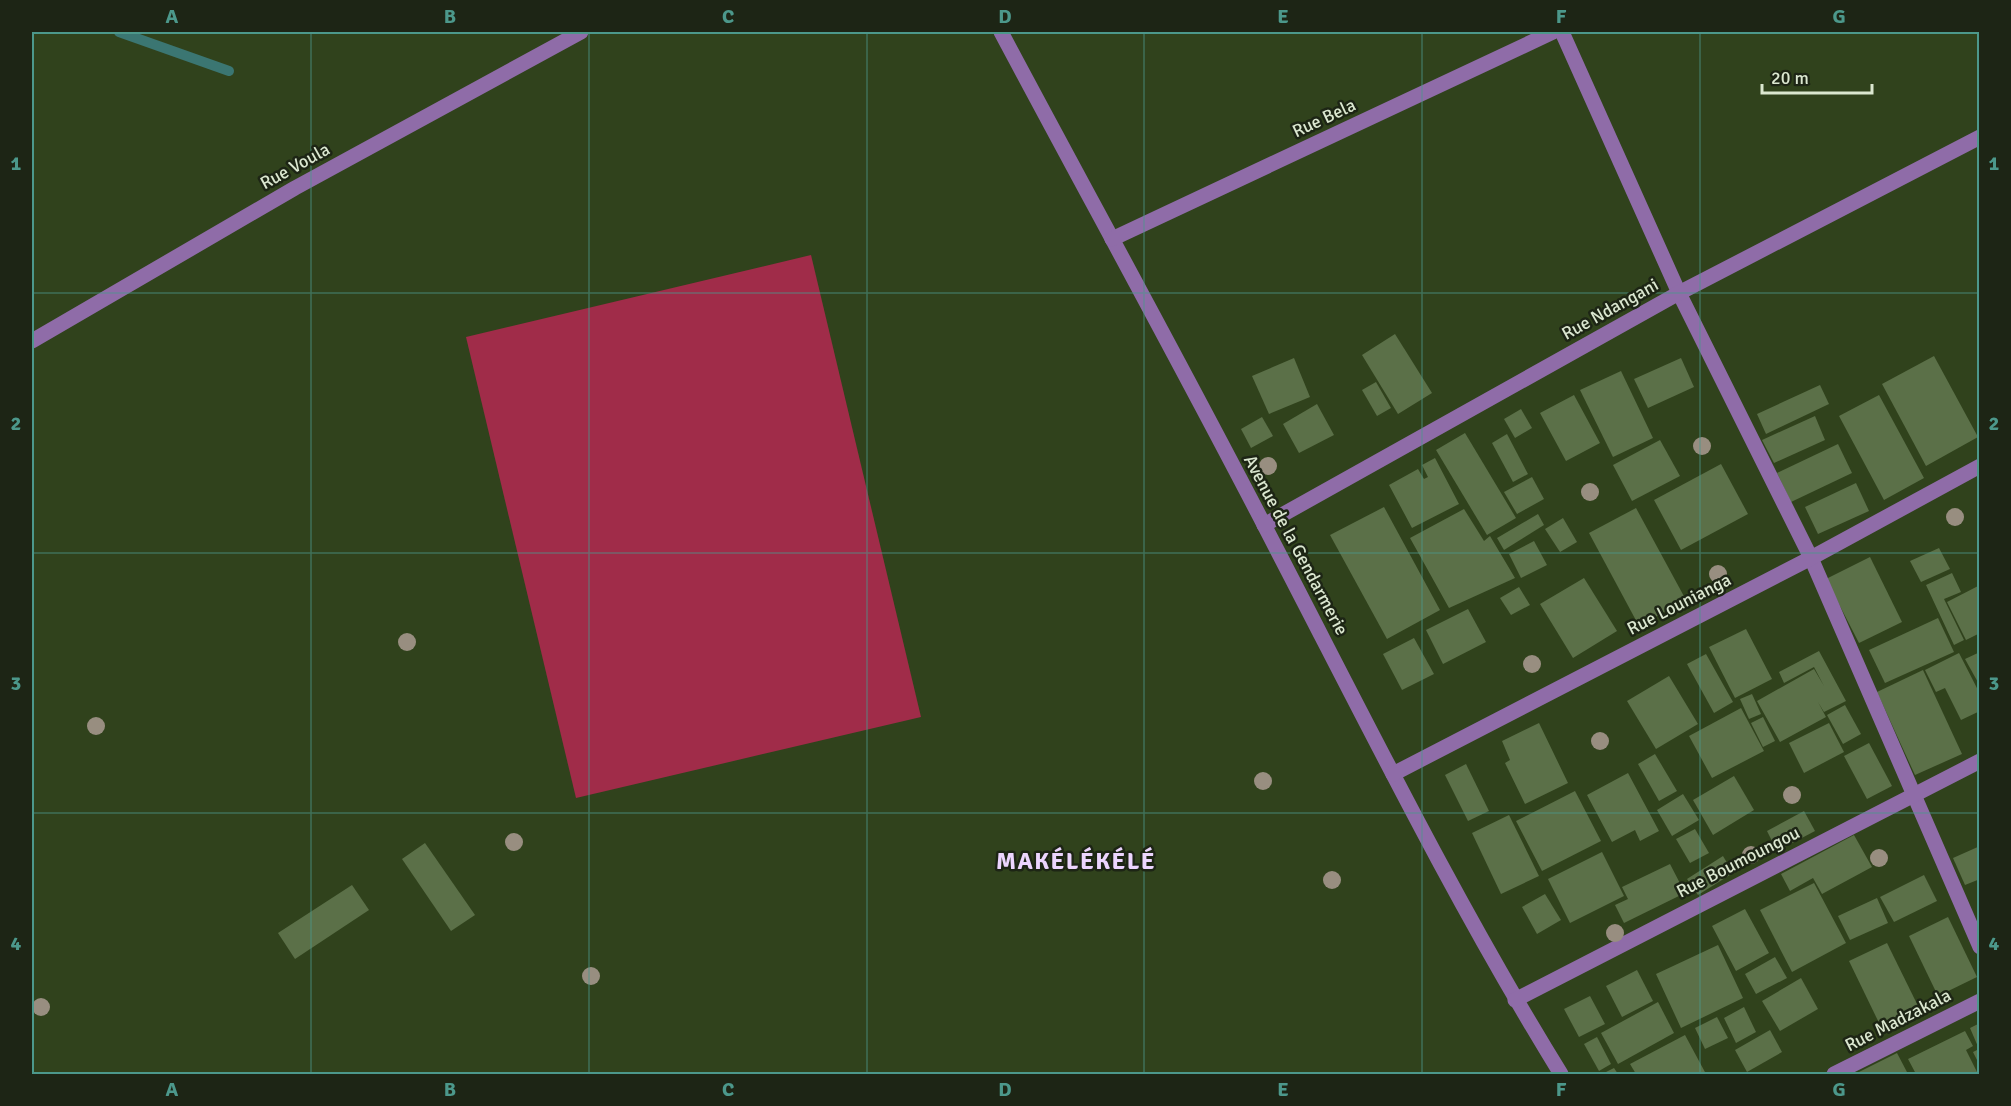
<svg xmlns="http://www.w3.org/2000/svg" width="2011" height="1106" font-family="Signika,sans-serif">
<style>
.green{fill:#a02c49}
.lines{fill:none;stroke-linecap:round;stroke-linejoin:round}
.stream{stroke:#3b7672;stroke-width:10}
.building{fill:#5b7048}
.minor{stroke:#8f6ca8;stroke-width:15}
.tree{fill:#988e80}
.grid{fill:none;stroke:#4c988b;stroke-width:1.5;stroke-opacity:0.55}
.labels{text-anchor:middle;stroke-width:5;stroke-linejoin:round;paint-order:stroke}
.street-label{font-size:18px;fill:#dbe7d0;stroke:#1d2515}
.district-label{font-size:24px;font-weight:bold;letter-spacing:1.5px;fill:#ecd5fe;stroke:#1d2515}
.neatline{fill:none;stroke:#4c988b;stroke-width:2}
.grid-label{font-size:20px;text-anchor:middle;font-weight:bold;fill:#4c988b}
</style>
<rect width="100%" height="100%" fill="#30421c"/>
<!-- green -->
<path class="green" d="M811,255L921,717L576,798L466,337Z"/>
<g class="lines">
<!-- stream -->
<path class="stream" d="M119,32L229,71"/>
</g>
<!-- building -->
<g class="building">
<path d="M1395,334L1432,393L1398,414L1362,355Z"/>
<path d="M1934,356L1978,437L1926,466L1882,384Z"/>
<path d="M1294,358L1310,397L1269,414L1252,376Z"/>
<path d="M1681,358L1694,387L1648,408L1634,379Z"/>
<path d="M1621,371L1653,438L1613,457L1580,390Z"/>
<path d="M1376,382L1391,408L1377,416L1362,390Z"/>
<path d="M1820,385L1829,404L1766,434L1757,414Z"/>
<path d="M1574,395L1600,443L1566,461L1540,413Z"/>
<path d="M1879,395L1924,478L1884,500L1839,416Z"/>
<path d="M1317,404L1334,435L1299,453L1283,424Z"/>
<path d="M1521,409L1532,428L1515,438L1504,419Z"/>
<path d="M1815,416L1825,440L1774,463L1762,440Z"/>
<path d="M1262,417L1273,436L1251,448L1241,429Z"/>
<path d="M1465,433L1516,518L1487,535L1436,450Z"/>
<path d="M1507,434L1528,474L1513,482L1492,443Z"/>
<path d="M1660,440L1680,476L1632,501L1613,465Z"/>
<path d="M1838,444L1852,473L1791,502L1777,473Z"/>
<path d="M1435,458L1459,504L1412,528L1389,485L1418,469L1424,479L1428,477L1422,465Z"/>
<path d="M1721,464L1748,514L1681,550L1654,500Z"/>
<path d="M1532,477L1544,499L1517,514L1504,492Z"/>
<path d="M1856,483L1869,511L1818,534L1805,507Z"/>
<path d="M1384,507L1440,610L1387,639L1330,535Z"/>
<path d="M1636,508L1686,600L1639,626L1589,533Z"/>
<path d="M1464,509L1484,541L1490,536L1515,578L1449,608L1410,538Z"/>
<path d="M1538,514L1544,525L1504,550L1497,538Z"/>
<path d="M1563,518L1577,542L1560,552L1545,529Z"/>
<path d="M1534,541L1547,565L1521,578L1509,554Z"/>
<path d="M1939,548L1950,569L1921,582L1910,561Z"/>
<path d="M1870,557L1902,622L1859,643L1826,579Z"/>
<path d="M1952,573L1961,592L1944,599L1964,640L1954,645L1926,585Z"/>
<path d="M1584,578L1617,631L1573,658L1540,604Z"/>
<path d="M1980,585V633L1966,640L1947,602Z"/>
<path d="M1519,587L1530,605L1511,615L1500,598Z"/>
<path d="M1468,609L1486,642L1443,664L1426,630Z"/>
<path d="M1938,618L1954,652L1885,683L1869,650Z"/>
<path d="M1746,629L1772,679L1735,698L1709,647Z"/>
<path d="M1414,638L1434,674L1402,690L1383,654Z"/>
<path d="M1819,651L1846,701L1824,712L1818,702L1826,717L1780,742L1757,701L1814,669L1824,686L1814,667L1784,683L1779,672Z"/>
<path d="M1980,652V686L1965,659Z"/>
<path d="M1959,653L1980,694V711L1961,720L1945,688L1936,692L1925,670Z"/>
<path d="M1706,654L1733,702L1714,713L1687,664Z"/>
<path d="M1923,670L1962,754L1915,775L1877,692Z"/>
<path d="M1669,676L1698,724L1656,749L1627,701Z"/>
<path d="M1752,694L1761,714L1749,719L1740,699Z"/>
<path d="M1845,705L1861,734L1843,744L1827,715Z"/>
<path d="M1741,708L1764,751L1712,778L1689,736Z"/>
<path d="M1763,717L1775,741L1763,747L1751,723Z"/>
<path d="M1539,723L1568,783L1525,804L1505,763L1510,760L1502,741Z"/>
<path d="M1829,723L1844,752L1804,773L1789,743Z"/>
<path d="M1869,743L1892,786L1867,799L1844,756Z"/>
<path d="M1655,754L1677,791L1659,801L1638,764Z"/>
<path d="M1466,764L1489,811L1468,821L1445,775Z"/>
<path d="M1628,773L1659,831L1640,841L1635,830L1612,842L1587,795Z"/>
<path d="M1734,776L1754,810L1713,835L1693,800Z"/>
<path d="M1575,791L1601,841L1542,871L1516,821Z"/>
<path d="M1683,794L1699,820L1672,836L1657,810Z"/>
<path d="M1804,811L1815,831L1777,851L1767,831Z"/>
<path d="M1509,815L1539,876L1501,894L1472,833Z"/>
<path d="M1695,829L1709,853L1690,863L1676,839Z"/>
<path d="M1854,835L1872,867L1822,894L1813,878L1790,891L1781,874Z"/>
<path d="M425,843L475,915L451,931L402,859Z"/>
<path d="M1980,846V879L1965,885L1953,858Z"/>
<path d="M1602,852L1624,896L1570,923L1548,879Z"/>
<path d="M1723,856L1733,873L1698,895L1687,879Z"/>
<path d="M1670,864L1685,893L1624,923L1615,905L1628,899L1622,887Z"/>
<path d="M1924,875L1937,901L1894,922L1880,897Z"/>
<path d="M1814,883L1846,943L1792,972L1760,910Z"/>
<path d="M352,885L369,910L295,959L278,933Z"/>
<path d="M1545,894L1561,920L1537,934L1522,907Z"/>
<path d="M1877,898L1888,923L1850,940L1838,916Z"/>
<path d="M1745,909L1769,953L1736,971L1712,926Z"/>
<path d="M1948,917L1977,977L1938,996L1909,936Z"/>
<path d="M1887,943L1919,1008L1881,1027L1849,961Z"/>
<path d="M1718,945L1743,998L1681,1028L1656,974Z"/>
<path d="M1775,957L1787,978L1756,994L1745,974Z"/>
<path d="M1637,970L1653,1001L1622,1017L1606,986Z"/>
<path d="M1801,978L1818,1009L1780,1031L1762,1001Z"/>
<path d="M1590,996L1605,1024L1579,1037L1564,1009Z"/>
<path d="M1658,1002L1674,1033L1618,1064L1601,1033Z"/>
<path d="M1744,1007L1756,1032L1736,1043L1724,1018Z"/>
<path d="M1717,1017L1728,1038L1705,1049L1695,1028Z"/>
<path d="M1980,1023V1066L1973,1052L1979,1049L1970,1028Z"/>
<path d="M1770,1030L1782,1052L1747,1072L1735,1050Z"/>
<path d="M1965,1031L1973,1046L1966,1050L1978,1074H1916L1908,1059Z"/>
<path d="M1685,1035L1706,1074H1636L1630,1064Z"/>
<path d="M1597,1037L1611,1064L1599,1071L1584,1044Z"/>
<path d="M1897,1053L1908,1074H1855Z"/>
<path d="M1614,1068L1618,1074H1602Z"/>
</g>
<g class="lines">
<!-- minor -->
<g class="minor">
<path d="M1001,32C1092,203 1186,373 1275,546C1367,723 1456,904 1561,1074"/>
<path d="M1562,32L1679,293L1811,558L1980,947"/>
<path d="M1112,239L1553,32"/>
<path d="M32,341L295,188L581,32"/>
<path d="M1264,525L1679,293L1980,137"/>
<path d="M1393,774L1811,558L1980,466"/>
<path d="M1515,1000L1980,761"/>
<path d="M1834,1074L1980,1001"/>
</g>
</g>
<!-- trees -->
<g class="tree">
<circle cx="1702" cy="446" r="9"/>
<circle cx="1268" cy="466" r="9"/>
<circle cx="1590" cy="492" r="9"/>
<circle cx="1955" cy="517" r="9"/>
<circle cx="1718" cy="574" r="9"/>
<circle cx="407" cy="642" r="9"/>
<circle cx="1532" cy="664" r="9"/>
<circle cx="96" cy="726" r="9"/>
<circle cx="1600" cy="741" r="9"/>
<circle cx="1263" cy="781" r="9"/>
<circle cx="1792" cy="795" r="9"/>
<circle cx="514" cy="842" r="9"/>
<circle cx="1751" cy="855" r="9"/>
<circle cx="1879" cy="858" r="9"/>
<circle cx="1332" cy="880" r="9"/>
<circle cx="1615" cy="933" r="9"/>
<circle cx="591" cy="976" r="9"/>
<circle cx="41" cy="1007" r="9"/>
</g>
<!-- grid -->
<path class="grid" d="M311,32V1074M589,32V1074M867,32V1074M1144,32V1074M1422,32V1074M1700,32V1074M32,293H1980M32,553H1980M32,813H1980"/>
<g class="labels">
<!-- street labels -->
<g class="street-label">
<text transform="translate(1324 118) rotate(-25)" y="6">Rue Bela</text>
<text transform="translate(295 166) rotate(-29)" y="6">Rue Voula</text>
<text transform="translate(1610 309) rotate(-29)" y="6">Rue Ndangani</text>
<text transform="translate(1296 545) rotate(62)" y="6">Avenue de la Gendarmerie</text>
<text transform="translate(1679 604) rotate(-27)" y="6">Rue Lounianga</text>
<text transform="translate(1738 862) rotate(-27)" y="6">Rue Boumoungou</text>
<text transform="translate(1898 1020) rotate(-27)" y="6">Rue Madzakala</text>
</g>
<!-- district labels -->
<g class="district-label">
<text x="1076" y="869">MAKÉLÉKÉLÉ</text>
</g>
</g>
<!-- border -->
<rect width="2011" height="1106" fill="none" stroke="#1d2515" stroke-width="66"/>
<!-- scale -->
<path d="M1762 84v9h110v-9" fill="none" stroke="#dbe7d0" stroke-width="3"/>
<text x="1771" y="84" font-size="18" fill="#dbe7d0" stroke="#1d2515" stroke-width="4.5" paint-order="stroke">20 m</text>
<rect x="33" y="33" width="1945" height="1040" class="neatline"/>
<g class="grid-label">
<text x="172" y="23">A</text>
<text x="450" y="23">B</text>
<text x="728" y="23">C</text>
<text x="1005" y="23">D</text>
<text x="1283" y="23">E</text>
<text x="1561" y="23">F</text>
<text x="1839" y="23">G</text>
<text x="16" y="170">1</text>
<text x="1994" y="170">1</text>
<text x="16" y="430">2</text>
<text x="1994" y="430">2</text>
<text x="16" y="690">3</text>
<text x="1994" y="690">3</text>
<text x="16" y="950">4</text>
<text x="1994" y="950">4</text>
<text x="172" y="1096">A</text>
<text x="450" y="1096">B</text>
<text x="728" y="1096">C</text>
<text x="1005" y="1096">D</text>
<text x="1283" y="1096">E</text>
<text x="1561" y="1096">F</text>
<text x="1839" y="1096">G</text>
</g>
</svg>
